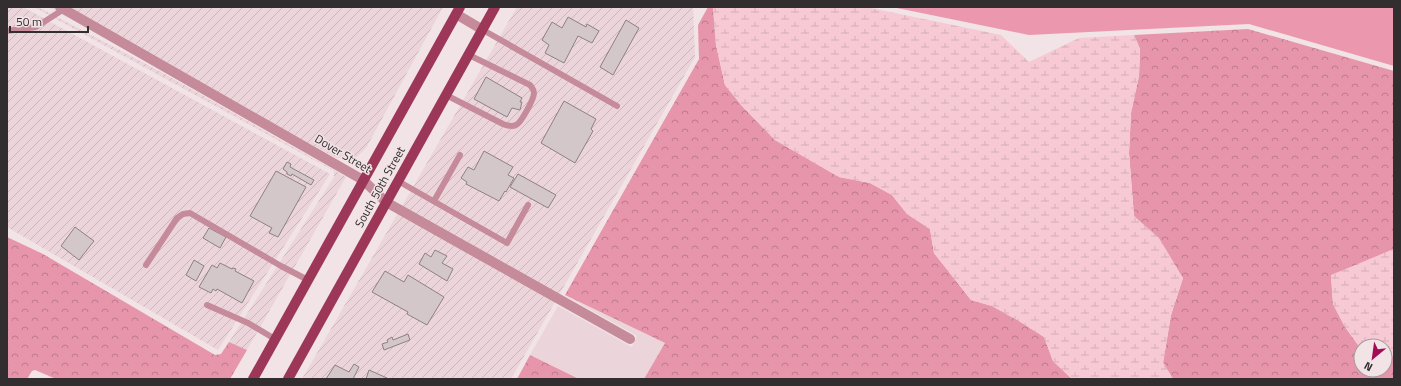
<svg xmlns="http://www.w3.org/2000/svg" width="1401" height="386" font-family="'Titillium Web',sans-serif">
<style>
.built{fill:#ebd5da}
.industrial{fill:url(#industrial-furrows)}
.forest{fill:url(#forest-crowns)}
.wetland{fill:url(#wetland-marsh)}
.water{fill:#eb98ae}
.building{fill:#d4c7ca;stroke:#8d8083}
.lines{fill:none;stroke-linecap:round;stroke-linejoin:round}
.service{stroke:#c58b9a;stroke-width:6}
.minor{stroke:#c58b9a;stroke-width:10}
.primary{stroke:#9d375a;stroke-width:10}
.labels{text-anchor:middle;stroke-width:3;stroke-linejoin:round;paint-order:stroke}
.street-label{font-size:12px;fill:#322d2e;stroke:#f1e3e6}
</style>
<defs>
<pattern id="industrial-furrows" width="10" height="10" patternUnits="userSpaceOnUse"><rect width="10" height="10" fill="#ebd5da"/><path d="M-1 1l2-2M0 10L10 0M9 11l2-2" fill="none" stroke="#cab7bb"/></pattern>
<pattern id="forest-crowns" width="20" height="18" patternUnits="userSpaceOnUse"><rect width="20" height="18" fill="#e795ab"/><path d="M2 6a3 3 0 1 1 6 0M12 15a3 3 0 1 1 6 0" fill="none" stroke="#bc7a8c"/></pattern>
<pattern id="wetland-marsh" width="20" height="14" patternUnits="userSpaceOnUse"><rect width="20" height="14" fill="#f7c9d4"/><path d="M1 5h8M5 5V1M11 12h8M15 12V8" fill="none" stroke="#d4adb6"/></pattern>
</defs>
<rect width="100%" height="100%" fill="#f1e3e6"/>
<!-- built -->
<path class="built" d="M564,295L665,343L644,379H579L530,355L558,306L632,347L637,336Z"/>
<!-- industrial -->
<g class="industrial">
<path d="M7,7H23L330,174L218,350L7,227Z"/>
<path d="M34,7H38L163,73L346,177L247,350L229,342L334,177V171Z"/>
<path d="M49,7H443L366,148L356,158H337Z"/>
<path d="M517,7H693L695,57L511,379H302Z"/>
</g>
<!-- forest -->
<g class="forest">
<path d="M708,7H713L716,45L725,85L742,106L775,140L839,177L870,183L892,195L907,214L930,229L934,253L971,300L992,306L1019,321L1044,337L1053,361L1072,379H644L665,343L565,295L699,59L698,25Z"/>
<path d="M1248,29L1394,71V249L1331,276L1333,304L1345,327L1361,349V370H1385V357H1394V379H1173L1163,363L1171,315L1183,278L1134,216L1129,153L1131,113L1139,76L1140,49L1134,35Z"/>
<path d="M7,237L43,254L215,355L221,354L229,342L247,350L230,379H56L35,370L32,371L27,379H7Z"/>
<path d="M530,355L579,379H517Z"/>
</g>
<!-- wetland -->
<g class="wetland">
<path d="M713,7H866L1001,35L1029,62L1079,38L1134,35L1140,49L1139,76L1131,113L1129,153L1134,216L1159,238L1183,278L1171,315L1163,362L1173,379H1072L1053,361L1044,337L1019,321L992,306L971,300L934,253L930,229L907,214L892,195L870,183L839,177L775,140L742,106L725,85L716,45Z"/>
<path d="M1394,249V357H1385V346H1361V349L1345,327L1333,304L1331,275Z"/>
</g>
<!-- water -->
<path class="water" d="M892,7H1394V66L1249,24L1029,35Z"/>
<!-- building -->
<g class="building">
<path d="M568,17L586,27L587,24L599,31L592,43L578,36L564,63L545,53L549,45L542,40L552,22L562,28Z"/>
<path d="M626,20L639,28L613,75L600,67Z"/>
<path d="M486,77L522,98L520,102H522L520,110L512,108L507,117L474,99Z"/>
<path d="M564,101L596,119L591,129L593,131L575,163L541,143Z"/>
<path d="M484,151L513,167L508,175L514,178L506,192L505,191L499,201L466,184L467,182L461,178L468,167L474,170Z"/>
<path d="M287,162L291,164L290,167L314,180L311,185L292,174L291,176L287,174V172L283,169Z"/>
<path d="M276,171L306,187L278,237L269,233L272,228L250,216Z"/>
<path d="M518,174L556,195L548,208L510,187Z"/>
<path d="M75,227L94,241L79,260L61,246Z"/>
<path d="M209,228L226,237L220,248L203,238Z"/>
<path d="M435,250L447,256L442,263L453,269L447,281L419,264L425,253L431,257Z"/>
<path d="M194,260L204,266L196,281L186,275Z"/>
<path d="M220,263L232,269L233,268L236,269L235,271L254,281L242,303L217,289L216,291L213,289L211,293L199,287L212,265L217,268Z"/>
<path d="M385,271L404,282L408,275L444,297L427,325L407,314L408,312L372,292Z"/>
<path d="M408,334L410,340L384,350L382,344L388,342L387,340L392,337L393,340Z"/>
<path d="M354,364L359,367L353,379H326L335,365L349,372Z"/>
<path d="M369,370L387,378L386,379H366Z"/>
</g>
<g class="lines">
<!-- service -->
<g class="service">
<path d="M483,30L617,106"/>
<path d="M7,31L36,27L64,9"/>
<path d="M446,95L503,124C508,126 512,127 516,125C521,123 534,99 534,93C534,89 532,88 530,85L469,55"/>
<path d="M398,181L507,243L528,205"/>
<path d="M434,201L460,155"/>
<path d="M146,265L177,218L183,214L190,213L281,266L308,280"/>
<path d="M207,305L248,323L275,339"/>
</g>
<!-- minor -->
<g class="minor">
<path d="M60,7L363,180L386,202L630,339"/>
<path d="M456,14L483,30"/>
</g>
<!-- primary -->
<g class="primary">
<path d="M253,379L460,7"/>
<path d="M288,379L495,7"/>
</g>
</g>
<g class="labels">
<!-- street labels -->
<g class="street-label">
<text transform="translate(343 154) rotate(31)" y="4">Dover Street</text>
<text transform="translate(380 187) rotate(-61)" y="4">South 50th Street</text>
</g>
</g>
<!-- border -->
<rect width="1401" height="386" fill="none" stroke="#322d2e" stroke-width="16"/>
<!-- north arrow -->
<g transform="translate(1373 358) rotate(209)"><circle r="19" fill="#f1e3e6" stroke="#a59a9c"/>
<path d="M0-3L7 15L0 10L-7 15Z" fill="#a10d50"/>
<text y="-6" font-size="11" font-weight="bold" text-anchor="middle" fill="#322d2e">N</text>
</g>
<!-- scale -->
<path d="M10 26v6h78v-6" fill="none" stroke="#322d2e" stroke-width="2"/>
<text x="16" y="26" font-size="12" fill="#322d2e" stroke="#f1e3e6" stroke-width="3" paint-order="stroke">50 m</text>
</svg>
